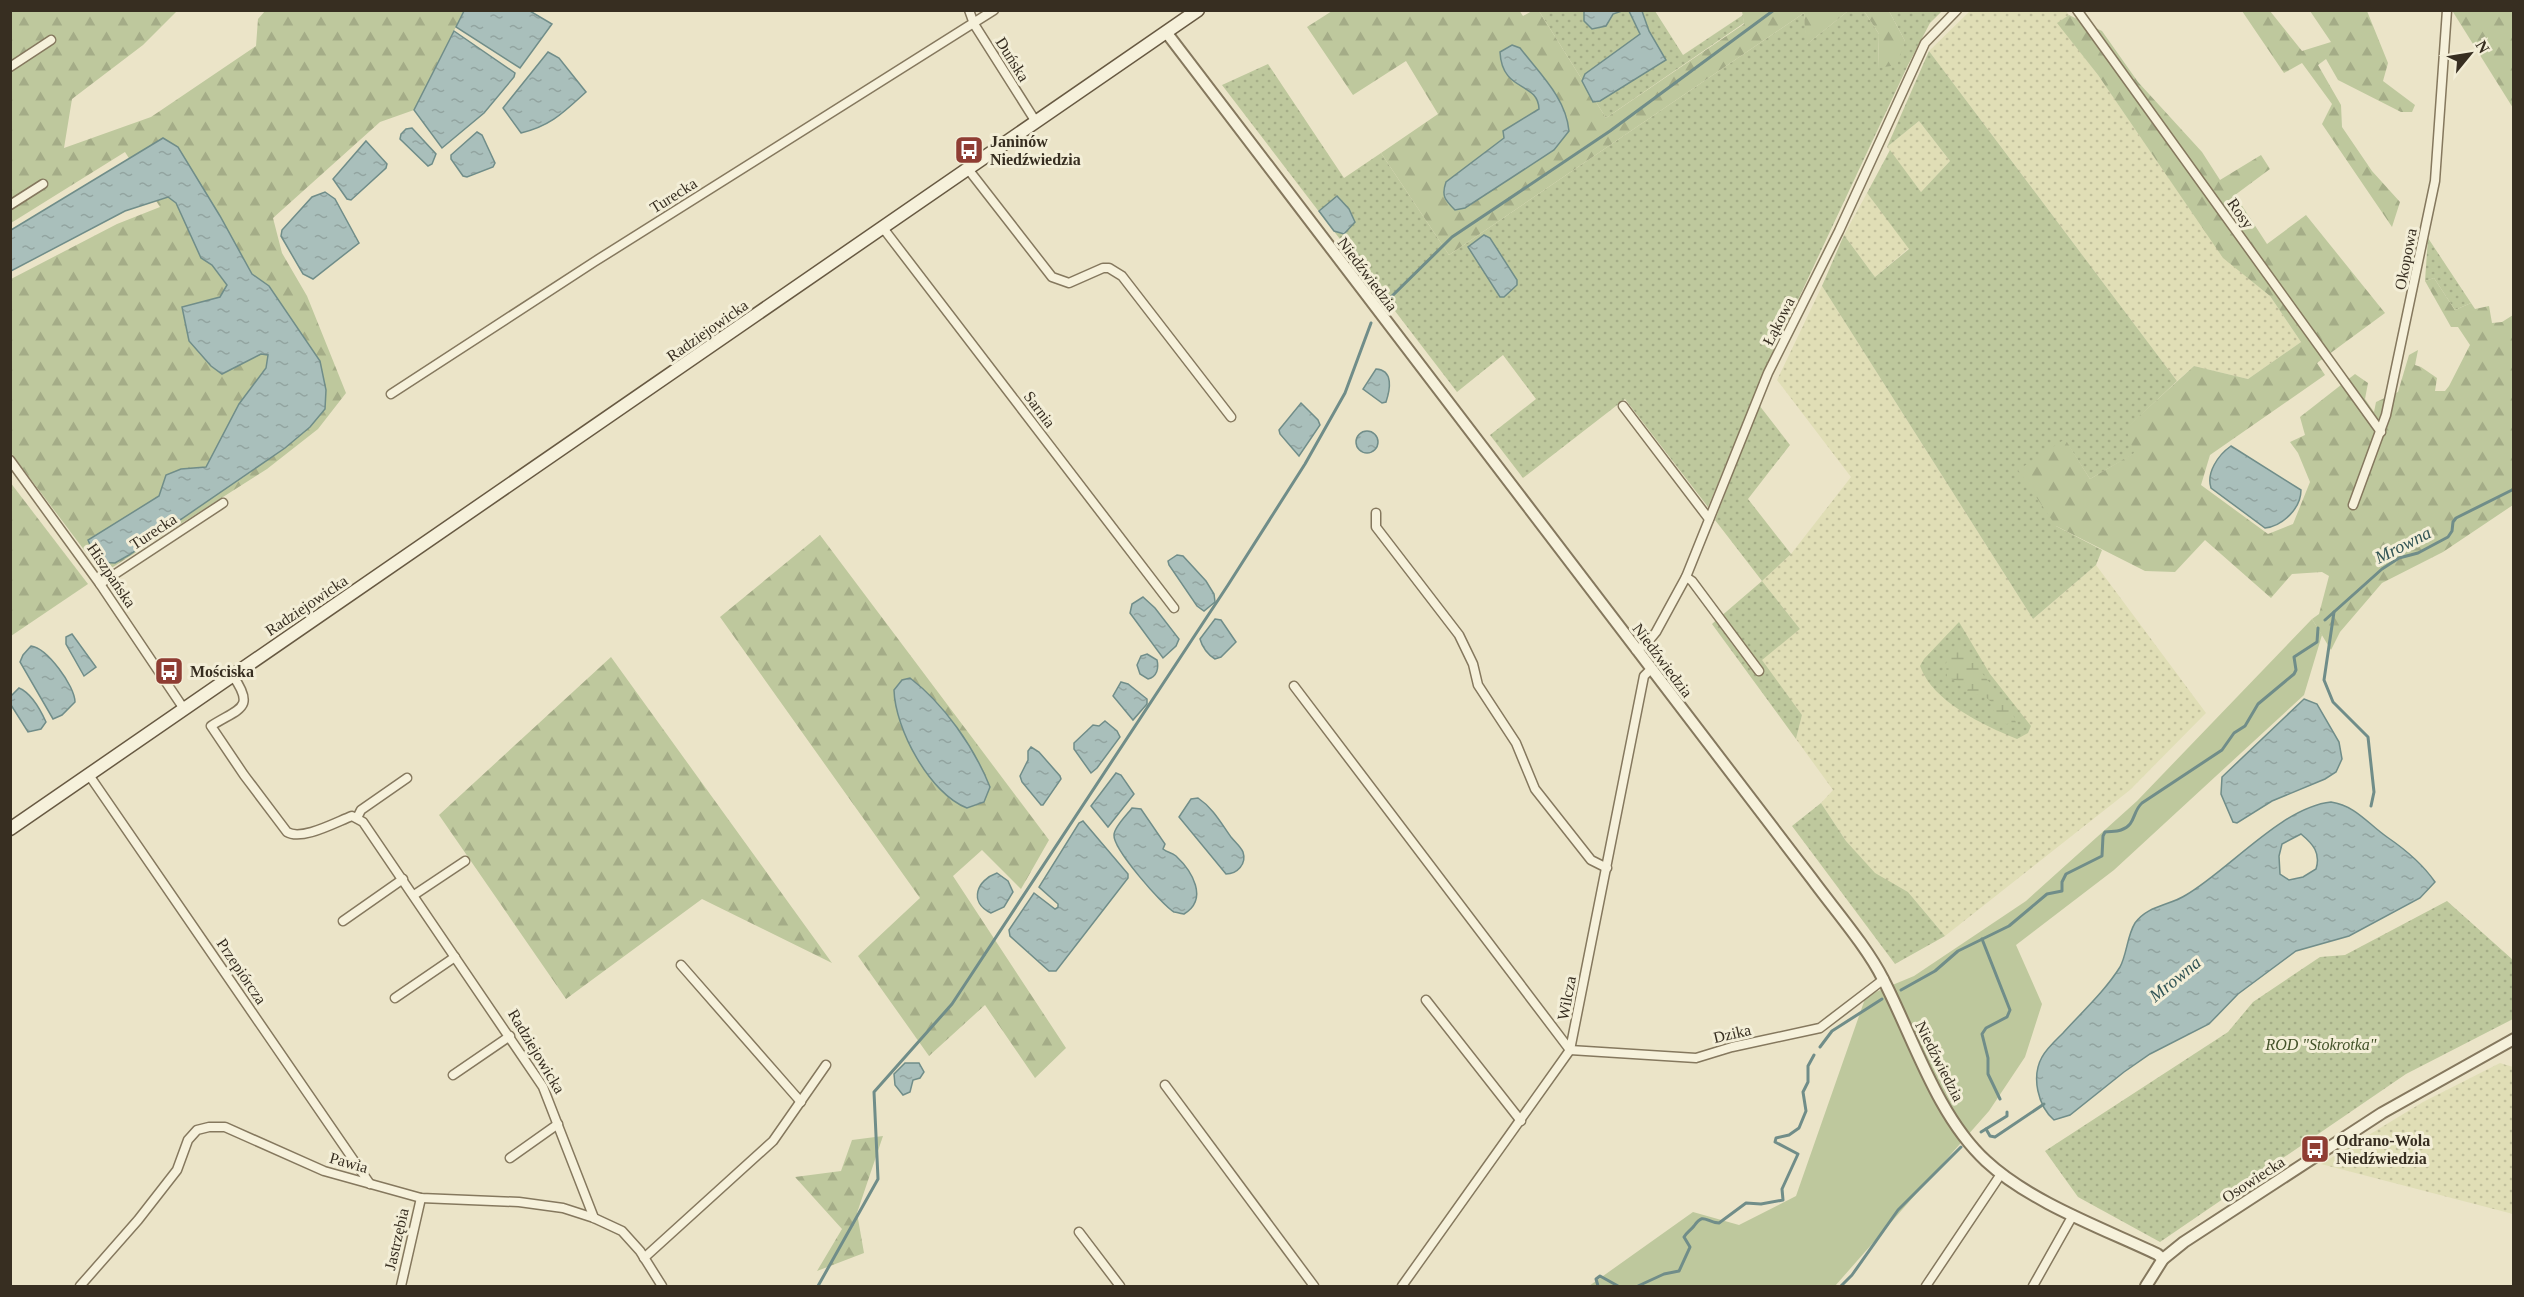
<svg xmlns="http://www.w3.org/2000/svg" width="2524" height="1297" font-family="'Times New Roman',serif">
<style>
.farmland{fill:url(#farmland-dots)}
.grass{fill:url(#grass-dots)}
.forest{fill:url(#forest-firs)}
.wetland{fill:url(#wetland-marsh)}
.park{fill:#bec89d}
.water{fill:url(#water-ripples);stroke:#708d89;stroke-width:1.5;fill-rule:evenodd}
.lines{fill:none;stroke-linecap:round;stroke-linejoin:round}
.stream{stroke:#708d89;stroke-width:3}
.minor-casing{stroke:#85785e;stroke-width:11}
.tertiary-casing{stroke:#85785e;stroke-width:14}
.secondary-casing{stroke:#675942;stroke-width:15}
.minor{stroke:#f6f1db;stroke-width:8}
.tertiary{stroke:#f6f1db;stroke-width:10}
.secondary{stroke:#f6f1db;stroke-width:12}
.labels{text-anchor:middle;stroke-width:6;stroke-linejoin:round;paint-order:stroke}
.street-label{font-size:16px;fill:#372e21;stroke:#f3eed7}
.poi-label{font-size:16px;font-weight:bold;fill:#372e21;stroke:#f3eed7;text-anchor:start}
.park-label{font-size:16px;font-style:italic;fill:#435229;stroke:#f3eed7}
.water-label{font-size:18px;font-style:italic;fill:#315455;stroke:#f3eed7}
</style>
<defs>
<pattern id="farmland-dots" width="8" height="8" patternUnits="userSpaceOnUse" patternTransform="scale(1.5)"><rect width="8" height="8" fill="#e0deb6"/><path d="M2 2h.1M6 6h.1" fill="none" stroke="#c1bf9c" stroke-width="1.8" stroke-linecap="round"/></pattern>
<pattern id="grass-dots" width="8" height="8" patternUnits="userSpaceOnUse" patternTransform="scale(1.5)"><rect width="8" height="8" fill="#bec89d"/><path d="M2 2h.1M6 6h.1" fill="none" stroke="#a4ac87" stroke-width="1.8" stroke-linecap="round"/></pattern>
<pattern id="forest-firs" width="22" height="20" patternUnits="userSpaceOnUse" patternTransform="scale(1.5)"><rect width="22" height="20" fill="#bec89d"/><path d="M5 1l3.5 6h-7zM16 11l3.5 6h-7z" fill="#a4ac87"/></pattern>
<pattern id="wetland-marsh" width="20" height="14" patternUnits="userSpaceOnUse" patternTransform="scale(1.5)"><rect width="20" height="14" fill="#bec89d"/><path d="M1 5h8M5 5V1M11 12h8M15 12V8" fill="none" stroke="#a4ac87"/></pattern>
<pattern id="water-ripples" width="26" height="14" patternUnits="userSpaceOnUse" patternTransform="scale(1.5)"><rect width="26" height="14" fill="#a9bfbb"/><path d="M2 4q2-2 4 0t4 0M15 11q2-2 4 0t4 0" fill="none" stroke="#92a4a0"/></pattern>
</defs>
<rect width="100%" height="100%" fill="#ebe4c8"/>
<!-- farmland -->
<g class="farmland">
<path d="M1970,11H2066L2069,15L2058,23L2098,75L2223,257L2270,296L2301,342L2248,379L2194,366L2177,381L1929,51Z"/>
<path d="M1919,121L1950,161L1921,192L1887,147Z"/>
<path d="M1867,193L1909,248L1875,277L1844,235Z"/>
<path d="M1822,286L2033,619L2096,565L2206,713L2130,790L1945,936L1908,892L1875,874L1846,841L1821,803L1833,790L1796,739L1802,715L1761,660L1800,629L1762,581L1791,554L1851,477L1777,380Z"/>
<path d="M2500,1063L2513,1067V1214L2321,1164L2423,1102Z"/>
</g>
<!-- grass -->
<g class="grass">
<path d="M1539,11H1655L1683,55L1743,15L1744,23L1606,118Z"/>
<path d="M1848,11H1864L1879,34L1878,68L1905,41L1889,11H1942L1930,23L1908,65L1766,368L1708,507L1625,399L1523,478L1490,435L1536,399L1503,355L1457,392L1222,85L1268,64L1344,178L1381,153L1449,255L1804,13L1807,44Z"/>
<path d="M1929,51L2177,381L2127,428L2135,453L2090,479L2065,440L2056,526L2102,550L2096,565L2033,619L1822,286L1844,235L1875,277L1909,249L1867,193L1890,150L1921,192L1950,161L1919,121L1887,147Z"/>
<path d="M2428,238L2471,303L2455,310L2434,278L2425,281Z"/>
<path d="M1759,405L1790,445L1748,499L1791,554L1762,581L1800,629L1762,660L1802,715L1796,739L1712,624L1762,581L1715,520Z"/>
<path d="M1959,622L1990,674L2031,726L2028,733L2017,739C1983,725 1933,702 1920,666L1924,659Z"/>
<path d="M1821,803L1846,841L1875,873L1908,892L1945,936L1895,964L1792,826Z"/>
<path d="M2447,901L2513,960V1019L2406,1074L2160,1242L2078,1197L2045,1151L2228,1032L2253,1002L2320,957L2345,955Z"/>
</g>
<!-- forest -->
<g class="forest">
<path d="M1519,10L1523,16L1532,11H1539L1606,118L1744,24L1742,11H1848L1806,45L1804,13L1449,255L1381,153L1438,114L1406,61L1353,95L1307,27L1332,11Z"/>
<path d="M2453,10L2513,11V108L2453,12Z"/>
<path d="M11,11H177L143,45L72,99L64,148L151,117L256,46L258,19L265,11H464L414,110L380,122L273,218L282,253L307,296L346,393L318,429L267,469L113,567L100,571L11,453V279L117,224L160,207L125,152L11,223Z"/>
<path d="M1864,11H1889L1905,41L1897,65L1878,68L1879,34Z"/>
<path d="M2242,11H2270L2302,51L2331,42L2310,11H2367L2388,63L2383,81L2415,105L2412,112H2401L2338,80L2326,59L2318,65L2341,105L2342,127L2372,171L2400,202L2392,227L2322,124L2332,104L2302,63L2284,73Z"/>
<path d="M2069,15L2102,31L2138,82L2202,152L2220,180L2261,155L2270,169L2235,195L2267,244L2306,215L2385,313L2317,363L2325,375L2210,455L2201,485L2268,534L2293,524L2310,482L2298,453L2290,442L2305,435L2300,417L2355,374L2368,383L2365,399L2374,412L2376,402L2398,392L2409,355L2418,350L2415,365L2421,367L2437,378L2435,391H2445L2449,386L2470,345L2458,327H2451L2425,281L2434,278L2455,310L2471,303L2475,309L2489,306L2492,323L2502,322L2513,315V505L2443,552L2382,583L2340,632L2331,650L2312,619L2319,614L2329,576L2322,572L2292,574L2271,598L2205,540L2175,572L2145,571L2056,526L2018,470L2065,439L2090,479L2134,453L2126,428L2194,366L2248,379L2301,342L2270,296L2223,258L2098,75L2057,23Z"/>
<path d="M10,482L88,584L11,636H10Z"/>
<path d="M820,535L1049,840L1021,889L982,850L953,876L1066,1048L1035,1078L985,1005L929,1056L858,956L920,898L720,617Z"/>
<path d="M611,657L832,963L702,899L566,999L439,815Z"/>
<path d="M883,1136L857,1213L864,1253L817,1271L842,1229L795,1177L841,1171L852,1140Z"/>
</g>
<!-- wetland -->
<path class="wetland" d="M1955,649H1963L2012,711L2016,723L2006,724L1991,715L1996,706L1982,694L1966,696L1969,684L1947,678L1946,663Z"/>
<!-- park -->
<path class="park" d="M2312,619L2322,635L2304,695L2114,870L2016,945L2042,1004L2025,1057L1989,1111L1835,1286H1589L1693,1212L1739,1225L1796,1196L1866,996L1914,976L2026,901L2137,801Z"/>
<!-- water -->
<g class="water">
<path d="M1584,10H1622V11L1613,14L1606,26L1592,29L1584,21Z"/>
<path d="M464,11H530L552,24L520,68L456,27Z"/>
<path d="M1629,11H1642L1649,31L1666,60L1600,101L1593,102L1582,81L1585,74L1640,34Z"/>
<path d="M454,31L515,73L514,77L484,113L442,148L414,110Z"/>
<path d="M1512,45L1520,48C1540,74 1566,98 1569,131L1554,150L1465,208L1455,210C1445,200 1441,196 1446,182L1504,138L1503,131L1539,109C1538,81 1502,93 1500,52Z"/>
<path d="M548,52L559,58L586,92C564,112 551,126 521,133L503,108Z"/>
<path d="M412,128L436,154L432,164L428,166L400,139L401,134L406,129Z"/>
<path d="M477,132L482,135L495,163L493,167L467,177L463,176L451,159V155Z"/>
<path d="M163,138L178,147L220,216L252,274L269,286L320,361L326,390L325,409L310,427L285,448L129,555L115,563L98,562L88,540L159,496L166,475L181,469L206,467L239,404L266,368L268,355L261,354L222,374L211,366L189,341L182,307L220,297L227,285L212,265L201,258L176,203L168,197L125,211L11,271V230Z"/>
<path d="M366,141L387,164L386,168L351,200L347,199L333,179Z"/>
<path d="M325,192L335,199L359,243L313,279L303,274L281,236L282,230L312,197Z"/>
<path d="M1337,196L1349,209L1355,222L1344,234L1334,231L1319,211Z"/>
<path d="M1484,235L1490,238L1517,280V285L1504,297H1500L1468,247Z"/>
<path d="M1376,369C1394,370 1390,390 1386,402L1382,403L1363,389Z"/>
<path d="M1301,403L1318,420L1320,425L1299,456L1280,434L1279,430Z"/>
<circle cx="1367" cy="442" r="11"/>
<path d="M2231,446L2301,490C2301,509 2282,526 2265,528L2211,488C2206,473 2218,455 2231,446Z"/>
<path d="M1177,555L1183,556L1206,581L1214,594L1215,602L1204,611L1197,606L1169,565L1168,561Z"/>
<path d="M1143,597L1155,608L1179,639L1176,646L1163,658L1130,613L1132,604Z"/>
<path d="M1215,619L1221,620L1236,642L1221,657L1215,659C1208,655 1202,647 1200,639Z"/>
<path d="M72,634L96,667L84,676L66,644V637Z"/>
<path d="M31,646C47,648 75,686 75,702L62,715L53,719L20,662L23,655Z"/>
<path d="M1147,654L1157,660C1159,668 1157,677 1148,679L1140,674L1137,665L1141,656Z"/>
<path d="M910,678C944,704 974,747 990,787L984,802L967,808C930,794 895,729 894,690L902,680Z"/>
<path d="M1121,682L1128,684L1147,699V704L1133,720L1113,696Z"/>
<path d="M19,688C31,693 41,711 46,722L41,729L28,732L11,705V696Z"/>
<path d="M2304,699L2317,704L2339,742L2342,759L2336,772L2325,779L2272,801L2237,823L2233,822L2221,794L2222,777Z"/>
<path d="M1105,721L1117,731L1120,737L1097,768L1091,773L1074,749V743L1093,725L1099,726Z"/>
<path d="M1031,747L1039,752L1060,776L1061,779L1043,805H1041L1022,782L1020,776L1028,760V751Z"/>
<path d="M1116,773L1121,775L1134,794L1108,827L1091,806Z"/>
<path d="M1198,798C1213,808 1221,823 1231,837C1235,842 1241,847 1243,852C1247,864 1237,874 1226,874L1179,817L1191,799Z"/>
<path d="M2331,802C2356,806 2367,823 2387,837C2406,850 2422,863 2435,882L2420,898L2349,936L2296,951L2238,994L2209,1024L2150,1054L2124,1072L2070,1115L2054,1120C2038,1106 2031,1077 2042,1057C2047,1048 2056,1040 2063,1033C2082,1012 2105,991 2120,967C2127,954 2127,936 2135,923C2148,905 2169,906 2186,895C2229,870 2282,807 2331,802ZM2301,834C2313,844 2321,853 2316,869L2303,877L2289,880L2280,874L2279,856L2282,844Z"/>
<path d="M1132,808L1141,809L1165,844L1163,849C1168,853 1171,852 1176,856C1192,871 1209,899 1184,914C1183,914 1175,912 1174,912C1162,905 1113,849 1114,835C1114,827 1127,815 1132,808Z"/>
<path d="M1083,821L1128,874V878L1056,971H1049L1010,936L1009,930L1034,893L1055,909L1058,907V904L1039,887L1079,823Z"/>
<path d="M997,873L1008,881L1013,892L1004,907L991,913C968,902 977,880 997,873Z"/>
<path d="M905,1063H919L924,1072L920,1078L913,1080L910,1092L903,1095L895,1085L894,1074Z"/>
</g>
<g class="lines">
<!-- stream -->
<g class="stream">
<path d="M1388,300L1452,237L1610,131L1774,10"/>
<path d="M2334,612L2324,680L2333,702L2368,737L2374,792L2371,806"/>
<path d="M2325,620L2382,569L2399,558L2418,553L2448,537L2452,531L2453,522L2456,518L2514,489"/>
<path d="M1982,939L2010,1010L2007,1017L1986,1028L1982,1034L1988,1058V1074L2000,1099"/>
<path d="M1901,990L1935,971L1958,951L2009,926L2047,894L2062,891V882L2066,874L2102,856L2103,836L2105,832C2110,831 2116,832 2121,830C2136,825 2132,812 2142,803L2222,750L2234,733L2245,726L2258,704L2294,674L2296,670L2294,657L2317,642L2318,628"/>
<path d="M1820,1047L1832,1031L1882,999"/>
<path d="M1986,1129L1990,1136L1995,1137L2044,1104"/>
<path d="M1981,1132L2007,1116V1112"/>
<path d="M818,1286L878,1179L874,1092L952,1004L1228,585L1305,464L1345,393L1371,323"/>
<path d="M1598,1286L1596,1279L1600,1276L1618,1286"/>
<path d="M1638,1286L1664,1274L1679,1271L1690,1247L1684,1237C1687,1232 1690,1231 1694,1226C1704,1212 1705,1222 1719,1223L1746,1203L1761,1204L1783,1200L1782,1189L1798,1154L1775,1142L1776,1138L1789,1135L1799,1128L1806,1111L1803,1092L1808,1082V1066L1814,1055"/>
<path d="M1841,1286L1852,1275L1898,1210L1961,1147"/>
</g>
<!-- minor casing -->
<g class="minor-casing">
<g id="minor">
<path d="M969,10L974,24L1036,122"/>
<path d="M2077,10L2381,432"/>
<path d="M10,67L51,40"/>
<path d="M968,169L1052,277L1069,283L1103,268H1109L1122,276L1231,417"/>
<path d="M10,205L43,184"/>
<path d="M883,228L1174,608"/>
<path d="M391,394L594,262L994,10"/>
<path d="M1623,406L1709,519"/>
<path d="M10,460L100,584L184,709"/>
<path d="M2353,505L2386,415L2435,181L2447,10"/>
<path d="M1376,513V527L1459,635L1473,664L1478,685L1516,743L1535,789L1591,860L1607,868"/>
<path d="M1686,577L1692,581L1759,671"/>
<path d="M100,584L223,503"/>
<path d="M1636,650L1647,643L1656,632L1686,577L1768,373L1839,231L1925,43L1957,10"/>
<path d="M233,676C256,709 239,708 211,726L244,775L287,832C302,841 336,822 352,816L363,822L543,1087L594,1218"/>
<path d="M1294,686L1570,1050L1696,1058L1732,1047L1820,1028L1884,979"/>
<path d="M89,775L370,1184"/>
<path d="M357,818L361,810L407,778"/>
<path d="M414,895L465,861"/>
<path d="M343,921L403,879"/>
<path d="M681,965L801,1102"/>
<path d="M395,998L455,957"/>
<path d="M1426,1000L1521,1121"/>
<path d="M453,1075L510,1036"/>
<path d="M1165,1085L1314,1286"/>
<path d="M510,1158L558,1124"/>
<path d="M1079,1232L1120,1286"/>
<path d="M644,1258L773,1141L826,1065"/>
<path d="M80,1286L138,1220L177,1170L188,1140L197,1130L209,1127H225L324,1171L421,1198L519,1202L563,1208L594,1218L622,1231L640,1251L662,1286"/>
<path d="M401,1286L421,1198"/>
<path d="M1402,1286L1570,1050L1644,676L1651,669"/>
<path d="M1926,1286L2001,1174"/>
<path d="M2033,1286L2073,1215"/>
</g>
</g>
<!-- tertiary casing -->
<g class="tertiary-casing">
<g id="tertiary">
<path d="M1166,32L1812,879C1834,909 1867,947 1883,979C1913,1037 1937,1116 1986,1161C2030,1202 2102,1228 2157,1254L2163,1259"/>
<path d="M2146,1286L2163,1259L2184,1242L2382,1113L2514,1039"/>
</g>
</g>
<!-- secondary casing -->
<g class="secondary-casing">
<path id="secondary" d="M10,829L1198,10"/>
</g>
<!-- minor -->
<use href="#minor" class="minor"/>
<!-- tertiary -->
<use href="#tertiary" class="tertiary"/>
<!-- secondary -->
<use href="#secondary" class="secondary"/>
</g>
<!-- icons -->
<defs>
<g id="bus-square" transform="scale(1.5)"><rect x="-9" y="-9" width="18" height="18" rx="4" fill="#8f3d33" stroke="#f3eed7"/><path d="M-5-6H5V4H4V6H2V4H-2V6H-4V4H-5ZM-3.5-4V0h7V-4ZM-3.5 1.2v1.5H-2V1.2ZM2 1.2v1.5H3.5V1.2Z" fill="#fff"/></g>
</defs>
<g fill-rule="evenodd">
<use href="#bus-square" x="969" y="150"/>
<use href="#bus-square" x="169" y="671"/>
<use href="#bus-square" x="2315" y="1149"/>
</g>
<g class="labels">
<!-- street labels -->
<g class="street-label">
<text transform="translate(1013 59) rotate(58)" y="6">Duńska</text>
<text transform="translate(673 195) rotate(-32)" y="6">Turecka</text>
<text transform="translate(2241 213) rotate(55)" y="6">Rosy</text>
<text transform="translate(2405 259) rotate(-79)" y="6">Okopowa</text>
<text transform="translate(1368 274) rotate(53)" y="6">Niedźwiedzia</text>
<text transform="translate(1778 321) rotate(-63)" y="6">Łąkowa</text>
<text transform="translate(707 330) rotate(-35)" y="6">Radziejowicka</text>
<text transform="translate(1040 409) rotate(53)" y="6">Sarnia</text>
<text transform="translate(153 531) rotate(-33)" y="6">Turecka</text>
<text transform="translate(112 575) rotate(56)" y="6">Hiszpańska</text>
<text transform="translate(306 605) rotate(-34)" y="6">Radziejowicka</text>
<text transform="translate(1663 660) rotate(53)" y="6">Niedźwiedzia</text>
<text transform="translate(242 971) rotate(56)" y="6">Przepiórcza</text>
<text transform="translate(1566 998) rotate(-79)" y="6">Wilcza</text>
<text transform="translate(1732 1033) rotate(-13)" y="6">Dzika</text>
<text transform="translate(537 1051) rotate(59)" y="6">Radziejowicka</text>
<text transform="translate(1940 1061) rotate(63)" y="6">Niedźwiedzia</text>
<text transform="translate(349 1162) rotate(16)" y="6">Pawia</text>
<text transform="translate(2253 1179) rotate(-33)" y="6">Osowiecka</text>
<text transform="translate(396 1239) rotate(-77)" y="6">Jastrzębia</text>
</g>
<!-- poi labels -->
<g class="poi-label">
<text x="990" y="147">Janinów<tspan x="990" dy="18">Niedźwiedzia</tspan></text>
<text x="190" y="677">Mościska</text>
<text x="2336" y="1146">Odrano-Wola<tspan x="2336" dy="18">Niedźwiedzia</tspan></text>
</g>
<!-- park labels -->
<g class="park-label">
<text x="2321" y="1050">ROD "Stokrotka"</text>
</g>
<!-- water labels -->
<g class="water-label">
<text transform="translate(2403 545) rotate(-27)" y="6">Mrowna</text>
<text transform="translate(2175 979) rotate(-39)" y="6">Mrowna</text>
</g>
</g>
<!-- border -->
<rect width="2524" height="1297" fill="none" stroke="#372e21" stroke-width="24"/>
<!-- north arrow -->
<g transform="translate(2470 54) rotate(60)" stroke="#f3eed7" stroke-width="4.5" paint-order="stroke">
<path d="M0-4.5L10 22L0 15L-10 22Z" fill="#372e21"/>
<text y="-9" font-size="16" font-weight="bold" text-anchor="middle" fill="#372e21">N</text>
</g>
</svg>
